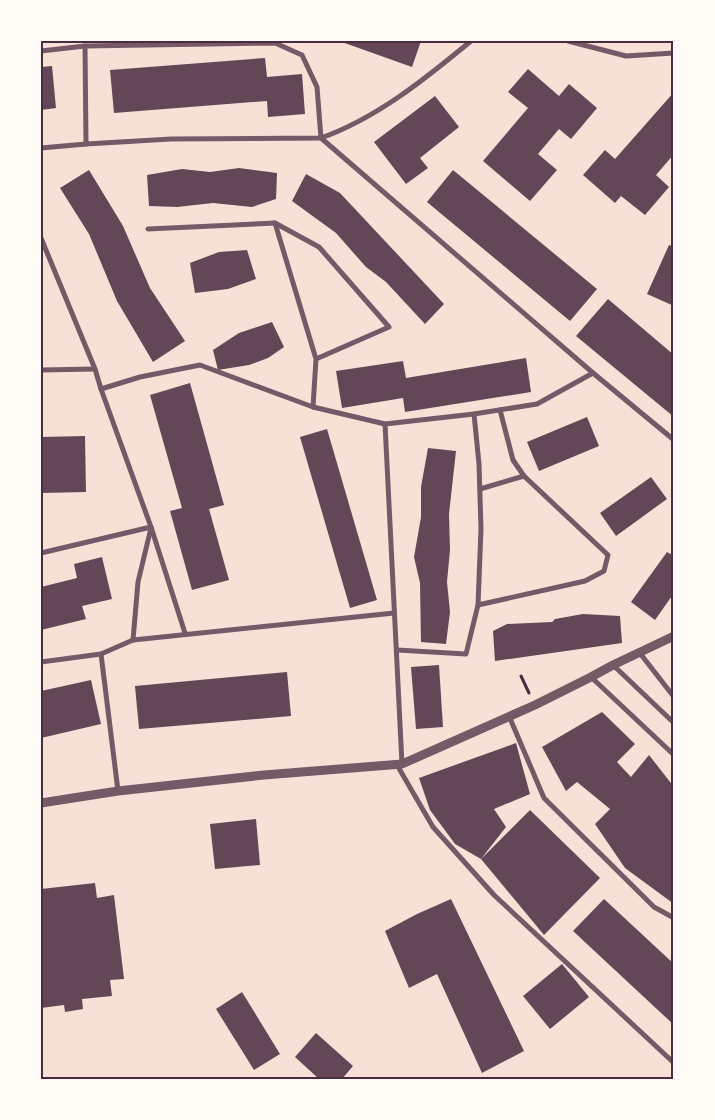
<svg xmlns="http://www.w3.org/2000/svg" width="715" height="1120" font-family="'DejaVu Sans',sans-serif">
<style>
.building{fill:#644757}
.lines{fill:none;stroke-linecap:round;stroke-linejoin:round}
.path{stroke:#4a2c40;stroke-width:3}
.minor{stroke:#755966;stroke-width:5}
.tertiary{stroke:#755966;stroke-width:9}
.neatline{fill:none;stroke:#4a2c40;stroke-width:2}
</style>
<rect width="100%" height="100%" fill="#f7e1d7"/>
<!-- building -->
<g class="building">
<path d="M339,41H421L412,67Z"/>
<path d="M265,58L267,77L302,74L305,114L268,117L267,101L114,113L110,70Z"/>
<path d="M52,66L56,108L41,110V67Z"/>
<path d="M528,69L559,96L569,84L597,108L571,139L559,129L538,154L557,170L530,201L483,161L528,108L508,92Z"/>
<path d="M674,92V154L656,175L669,187L645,215L621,196L615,203L583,175L605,150L615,159Z"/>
<path d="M435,96L459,127L420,158L428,168L406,184L374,142Z"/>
<path d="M239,168L277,173L276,199L252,207L213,203L177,207L149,206L147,175L182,169L210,172Z"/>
<path d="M89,170L123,226L150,288L185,341L153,362L117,301L89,234L60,188Z"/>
<path d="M453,170L597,289L570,321L427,202Z"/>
<path d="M306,174L340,193L444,304L425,324L386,282L366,267L336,233L292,201Z"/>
<path d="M669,245L674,247V306L647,294Z"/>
<path d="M247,250L256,279L228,289L195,293L190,263L219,252Z"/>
<path d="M608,299L674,355V417L576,336Z"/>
<path d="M272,322L284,347L268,358L249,365L218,370L213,350L239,333Z"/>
<path d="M526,358L531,392L405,412L403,398L342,408L336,371L403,361L406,378Z"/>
<path d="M190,383L224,505L209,509L229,580L192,590L170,511L182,508L150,395Z"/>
<path d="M587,417L599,446L539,471L527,442Z"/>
<path d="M327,429L377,600L350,608L300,437Z"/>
<path d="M85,436L86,492L41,493V437Z"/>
<path d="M428,448L456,451L449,514L450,550L447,582L450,612L446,644L421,642L420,583L414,557L421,517V487Z"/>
<path d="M651,477L667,499L616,536L600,513Z"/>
<path d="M667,552L674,556V593L655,620L631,602Z"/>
<path d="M102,557L112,599L82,606L86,619L41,630V587L77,578L74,564Z"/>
<path d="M583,614L620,616L622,643L495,661L493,631L507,624L552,622L555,619Z"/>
<path d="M439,665L443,727L416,729L411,667Z"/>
<path d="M287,672L291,716L139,729L135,686Z"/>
<path d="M91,680L101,724L41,738V691Z"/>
<path d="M602,712L635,744L617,762L631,777L649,755L674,787V904L625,868L595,824L610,809L577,782L566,791L542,747Z"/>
<path d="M516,743L530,794L494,809L506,827L481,859L530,810L600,878L544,935L481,859L455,844L430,810L419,778Z"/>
<path d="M256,819L260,865L215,869L210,824Z"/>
<path d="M95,883L97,898L114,895L124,979L110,980L112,996L82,999L83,1009L65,1012L64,1005L41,1008V889Z"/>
<path d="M451,899L524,1051L482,1073L437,974L409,988L385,931L417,914Z"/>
<path d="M604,899L674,964V1025L573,931Z"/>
<path d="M562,964L589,997L550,1029L523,996Z"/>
<path d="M242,992L280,1054L254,1070L216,1009Z"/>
<path d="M316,1033L353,1066L342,1079H319L295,1057Z"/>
</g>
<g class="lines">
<!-- path -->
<path class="path" d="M521,676L529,693"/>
<!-- minor -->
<g class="minor">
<path d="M471,41C425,79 377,118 321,138L593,373L674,440"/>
<path d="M568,41L626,56L674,53"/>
<path d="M85,46L86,144"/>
<path d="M41,51L85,46L275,43L302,55L317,87L321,138L171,139L86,144L41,148"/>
<path d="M148,229L275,223"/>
<path d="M41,238L95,369L101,389L151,527L185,633"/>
<path d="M41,370L95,369"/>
<path d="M101,389L140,377L200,365L313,407L385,424L474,414L537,404L593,373"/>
<path d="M313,407L316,359L389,327L319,247L275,223L316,359"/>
<path d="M474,414L479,464L481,529L478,605L585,581L604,571L608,555L524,476L513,460L500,410"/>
<path d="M385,424L402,764"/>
<path d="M480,489L524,476"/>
<path d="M41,553L151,527"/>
<path d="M133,640L138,582L151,528"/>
<path d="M397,650L466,654L478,605"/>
<path d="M639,652L674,697"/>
<path d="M101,654L118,791"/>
<path d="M41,662L101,654L133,640L394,613"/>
<path d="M613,665L674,723"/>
<path d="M591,677L674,755"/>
<path d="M509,716L544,798L654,907L674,918"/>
<path d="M397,765L433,827L494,895L674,1063"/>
</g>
<!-- tertiary -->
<path class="tertiary" d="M41,803L118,791L264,775L402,764L535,705L591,677L613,665L674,636"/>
</g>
<!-- border -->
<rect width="715" height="1120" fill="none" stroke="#fffaf5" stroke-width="85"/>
<rect x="42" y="42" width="630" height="1036" class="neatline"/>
</svg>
